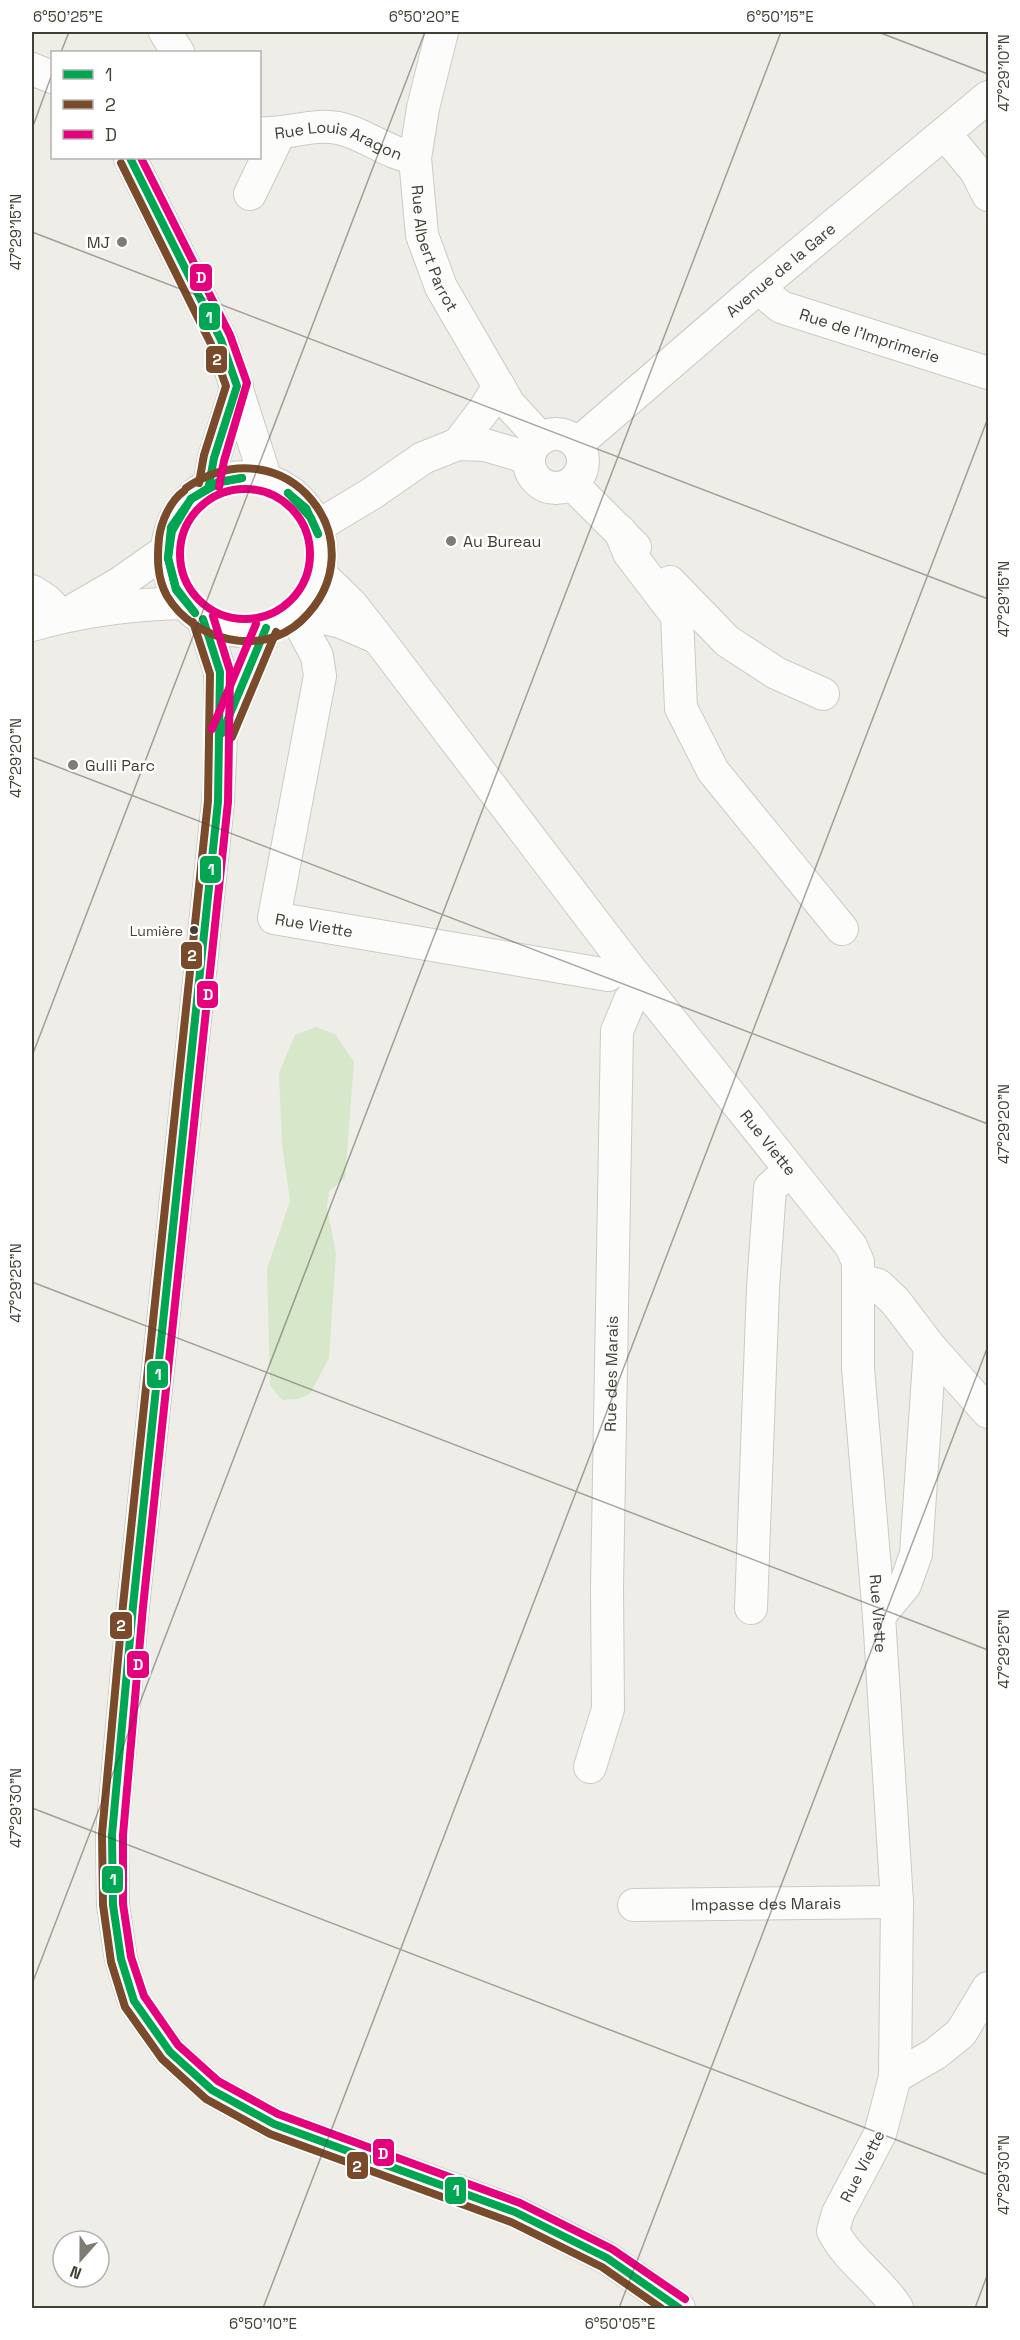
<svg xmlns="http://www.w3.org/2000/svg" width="1020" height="2340" font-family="'Space Grotesk',sans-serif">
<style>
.green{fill:#d7e7c9}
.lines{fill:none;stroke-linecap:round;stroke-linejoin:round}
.minor-casing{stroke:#cccac5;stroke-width:34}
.minor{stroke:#fcfcfb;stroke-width:32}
.bus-1-casing{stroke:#fff;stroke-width:12}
.bus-2-casing{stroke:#fff;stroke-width:12}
.bus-3-casing{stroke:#fff;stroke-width:12}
.bus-1{stroke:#00a651;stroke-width:8}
.bus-2{stroke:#7a4b2a;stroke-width:8}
.bus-3{stroke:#e5007d;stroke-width:8}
.ticks{fill:none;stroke:#423f35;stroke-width:1.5;stroke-opacity:0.45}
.poi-dot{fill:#7e7c73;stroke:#fff;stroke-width:2}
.bus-dot{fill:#423f35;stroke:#fff;stroke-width:2}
.labels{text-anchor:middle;stroke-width:5;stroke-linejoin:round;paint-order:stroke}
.bus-label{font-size:14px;fill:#423f35;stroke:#fff;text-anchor:end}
.street-label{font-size:16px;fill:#423f35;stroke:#fff}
.poi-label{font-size:16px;fill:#423f35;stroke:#fff;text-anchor:start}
.line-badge{stroke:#fff;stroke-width:2}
.badge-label{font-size:16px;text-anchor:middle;font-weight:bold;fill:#fff}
.neatline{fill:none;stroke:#423f35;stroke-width:2}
.ticks-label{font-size:15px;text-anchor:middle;fill:#423f35}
</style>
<rect width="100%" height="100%" fill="#eeede7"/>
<!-- green -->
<path class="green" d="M316,1027L335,1034L354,1062L345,1178L329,1191L327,1208L336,1253L329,1358L310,1394L298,1399L282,1400L270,1385L267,1269L290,1201L282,1144L279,1073L295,1035Z"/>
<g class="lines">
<!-- minor casing -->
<g class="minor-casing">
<g id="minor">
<path d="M165,32L178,52"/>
<path id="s1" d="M442,32L423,108L415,158L422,235L441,287L509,404L541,439"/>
<path d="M32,69L52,77"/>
<path id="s2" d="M260,133C286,135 312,123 338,128C364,133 386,153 415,158"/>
<path d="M945,134L976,171L988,195"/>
<path d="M130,158L221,340L266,480"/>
<path d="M250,194L279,134"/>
<path id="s3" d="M758,288L781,307L988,373"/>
<circle cx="556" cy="461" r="27"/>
<path d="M458,444L484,410L499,386"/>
<path id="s4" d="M577,444L758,288L988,97"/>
<circle cx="244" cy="554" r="77"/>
<path d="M572,484L635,547"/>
<path d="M209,485L214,458L237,386"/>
<path d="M316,527L371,494L423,458L458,444L485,445L529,458"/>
<path d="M620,531L629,553L677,616L681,708L713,771L842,929"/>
<path id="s5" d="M319,573L351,604L377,637L626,964L851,1246L858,1262V1368L879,1616L897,1902L895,2077L880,2134L838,2213L833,2231C849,2262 879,2279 897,2308"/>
<path d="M670,582L727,641L776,673L823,694"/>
<path d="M32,591L46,600L62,616"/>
<path d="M77,608L120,583L167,550"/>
<path d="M295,611L341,622L376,637"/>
<path id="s6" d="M294,613L317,656L320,676L274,918L608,975L626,964"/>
<path d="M203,619L220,672L221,735L218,802L133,1606L112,1835L113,1905L121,1959L134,2001L170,2052L212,2090L274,2124L515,2212L607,2258L679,2308"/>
<path d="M32,625C81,611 133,604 184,603"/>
<path d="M226,723L266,628"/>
<path d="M860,1280L878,1285L895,1301L930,1347L988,1412"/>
<path d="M751,1608L763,1288L770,1188L789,1171"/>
<path d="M879,1616L905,1585L916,1554L930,1347"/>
<path id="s7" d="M590,1767L608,1709L607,1588L617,1031L630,1000L643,985"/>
<path id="s8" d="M634,1905L897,1902"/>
<path d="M895,2077L935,2054L961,2033L988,1988"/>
</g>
</g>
<!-- minor -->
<use href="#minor" class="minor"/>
<!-- bus-1 casing -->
<g class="bus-1-casing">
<g id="bus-1">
<path d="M130,158L221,340L237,386L214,458L209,485"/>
<path d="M288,493L306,508L318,534"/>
<path d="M288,493L311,518L318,534"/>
<path d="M191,499L218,482L242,478"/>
<path d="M191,499L221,482L242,478"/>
<path d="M168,558L176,588L195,613"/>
<path d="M168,558L176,590L195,613"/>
<path d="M168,558L171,527L191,499"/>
<path d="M168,558L172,531L191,499"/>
<path d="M203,619L220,672L218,802L133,1606L112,1835L113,1905L121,1959L134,2001L170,2052L212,2090L274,2124L515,2212L607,2258L679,2308"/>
<path d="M222,733L266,628"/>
</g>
</g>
<!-- bus-2 casing -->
<g class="bus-2-casing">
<g id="bus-2">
<path d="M121,163L211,344L226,386L204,455L199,483"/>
<path d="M184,491C170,501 161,522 159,538C157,558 157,578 167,596C194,641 261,658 301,621C383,544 286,420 186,488"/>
<path d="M193,622L210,674L208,801L123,1605L102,1834L103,1905L111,1962L125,2007L162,2059L206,2099L270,2134L511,2222L602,2267L661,2308"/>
<path d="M232,737L276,632"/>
</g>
</g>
<!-- bus-3 casing -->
<g class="bus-3-casing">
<g id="bus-3">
<path d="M141,158L230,335L247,383L224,461L219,487"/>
<circle cx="245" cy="554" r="65"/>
<path d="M213,616L230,671L228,802L143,1607L123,1835V1904L131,1957L144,1996L178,2045L218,2081L278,2114L520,2203L612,2249L685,2299"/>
<path d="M212,729L256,624"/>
</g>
</g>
<!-- bus-1 -->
<use href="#bus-1" class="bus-1"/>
<!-- bus-2 -->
<use href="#bus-2" class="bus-2"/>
<!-- bus-3 -->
<use href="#bus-3" class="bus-3"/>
</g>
<!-- ticks -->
<path class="ticks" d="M878,32L988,74M61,52L69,32M32,129L52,74M32,232L988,599M32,757L988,1124M32,1056L425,32M32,1282L988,1650M32,1808L988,2175M32,1984L781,32M263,2308L988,418M619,2308L988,1346M975,2308L988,2273"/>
<!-- markers -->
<g class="poi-dot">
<circle cx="122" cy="242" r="6"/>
<circle cx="451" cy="541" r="6"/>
<circle cx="73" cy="765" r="6"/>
</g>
<circle class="bus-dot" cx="194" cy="930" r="5"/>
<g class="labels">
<!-- bus labels -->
<g class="bus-label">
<text x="183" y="936">Lumière</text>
</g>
<!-- street labels -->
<g class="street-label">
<text dy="6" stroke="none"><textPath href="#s2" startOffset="81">Rue Louis Aragon</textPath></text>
<text dy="6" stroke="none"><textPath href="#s1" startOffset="222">Rue Albert Parrot</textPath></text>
<text dy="6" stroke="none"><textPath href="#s4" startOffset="268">Avenue de la Gare</textPath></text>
<text dy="6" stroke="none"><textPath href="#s3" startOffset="123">Rue de l'Imprimerie</textPath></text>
<text dy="6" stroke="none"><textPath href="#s6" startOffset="356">Rue Viette</textPath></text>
<text dy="6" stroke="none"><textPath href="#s5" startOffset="726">Rue Viette</textPath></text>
<text dy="6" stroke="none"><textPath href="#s7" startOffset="396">Rue des Marais</textPath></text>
<text dy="6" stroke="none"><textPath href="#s5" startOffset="1228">Rue Viette</textPath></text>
<text dy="6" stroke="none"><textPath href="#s8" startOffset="132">Impasse des Marais</textPath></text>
<text transform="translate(862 2166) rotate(-63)" y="6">Rue Viette</text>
</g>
<!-- poi labels -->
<g class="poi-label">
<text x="110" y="248" text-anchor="end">MJ</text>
<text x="463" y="547">Au Bureau</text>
<text x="85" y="771">Gulli Parc</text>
</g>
</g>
<g class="line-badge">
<rect x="189" y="263" width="24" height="29" rx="6" fill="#e5007d"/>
<rect x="198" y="302" width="23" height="29" rx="6" fill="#00a651"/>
<rect x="205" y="345" width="23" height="29" rx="6" fill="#7a4b2a"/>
<rect x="199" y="855" width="23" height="29" rx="6" fill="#00a651"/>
<rect x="180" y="941" width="23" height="29" rx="6" fill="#7a4b2a"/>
<rect x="196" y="980" width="23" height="29" rx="6" fill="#e5007d"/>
<rect x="146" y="1360" width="23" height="29" rx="6" fill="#00a651"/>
<rect x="109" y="1611" width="24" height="29" rx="6" fill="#7a4b2a"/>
<rect x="126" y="1650" width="24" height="29" rx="6" fill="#e5007d"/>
<rect x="101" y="1865" width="23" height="29" rx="6" fill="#00a651"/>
<rect x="372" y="2138" width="23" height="29" rx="6" fill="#e5007d"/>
<rect x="346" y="2151" width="23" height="29" rx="6" fill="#7a4b2a"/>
<rect x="444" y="2176" width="23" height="29" rx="6" fill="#00a651"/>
</g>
<g class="badge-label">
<text x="201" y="283">D</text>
<text x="209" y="323">1</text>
<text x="217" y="365">2</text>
<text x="211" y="875">1</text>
<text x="192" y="961">2</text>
<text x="208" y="1000">D</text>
<text x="158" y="1380">1</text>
<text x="121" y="1631">2</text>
<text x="138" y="1670">D</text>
<text x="113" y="1885">1</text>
<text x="383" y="2159">D</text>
<text x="357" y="2172">2</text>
<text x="456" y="2196">1</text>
</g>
<!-- border -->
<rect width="1020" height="2340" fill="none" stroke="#ffffff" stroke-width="66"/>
<!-- legend -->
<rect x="51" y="51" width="210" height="108" fill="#ffffff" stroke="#b3b2ae" stroke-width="1.5"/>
<rect x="63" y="70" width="30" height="9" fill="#00a651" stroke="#b3b2ae" stroke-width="1.5"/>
<text x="105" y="81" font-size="18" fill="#423f35">1</text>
<rect x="63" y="100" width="30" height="9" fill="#7a4b2a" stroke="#b3b2ae" stroke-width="1.5"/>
<text x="105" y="111" font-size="18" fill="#423f35">2</text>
<rect x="63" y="130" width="30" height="9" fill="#e5007d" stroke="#b3b2ae" stroke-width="1.5"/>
<text x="105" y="141" font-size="18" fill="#423f35">D</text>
<!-- north arrow -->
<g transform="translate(81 2259) rotate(201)"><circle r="28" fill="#ffffff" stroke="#b3b2ae" stroke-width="1.5"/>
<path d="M0-4.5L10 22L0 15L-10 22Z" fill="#7e7c73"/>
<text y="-9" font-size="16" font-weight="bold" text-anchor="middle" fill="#423f35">N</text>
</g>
<rect x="33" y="33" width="954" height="2274" class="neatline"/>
<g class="ticks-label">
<text x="68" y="22">6°50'25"E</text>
<text x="424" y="22">6°50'20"E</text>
<text x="780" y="22">6°50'15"E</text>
<text transform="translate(1004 73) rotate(-90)" y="5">47°29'10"N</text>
<text transform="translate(16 232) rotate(-90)" y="5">47°29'15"N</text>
<text transform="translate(1004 599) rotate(-90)" y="5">47°29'15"N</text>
<text transform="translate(16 758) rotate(-90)" y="5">47°29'20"N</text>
<text transform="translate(1004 1124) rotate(-90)" y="5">47°29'20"N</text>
<text transform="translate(16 1283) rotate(-90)" y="5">47°29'25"N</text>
<text transform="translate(1004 1649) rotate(-90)" y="5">47°29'25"N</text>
<text transform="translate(16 1808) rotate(-90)" y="5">47°29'30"N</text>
<text transform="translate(1004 2175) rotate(-90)" y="5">47°29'30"N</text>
<text x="263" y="2329">6°50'10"E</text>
<text x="620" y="2329">6°50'05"E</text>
</g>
</svg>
